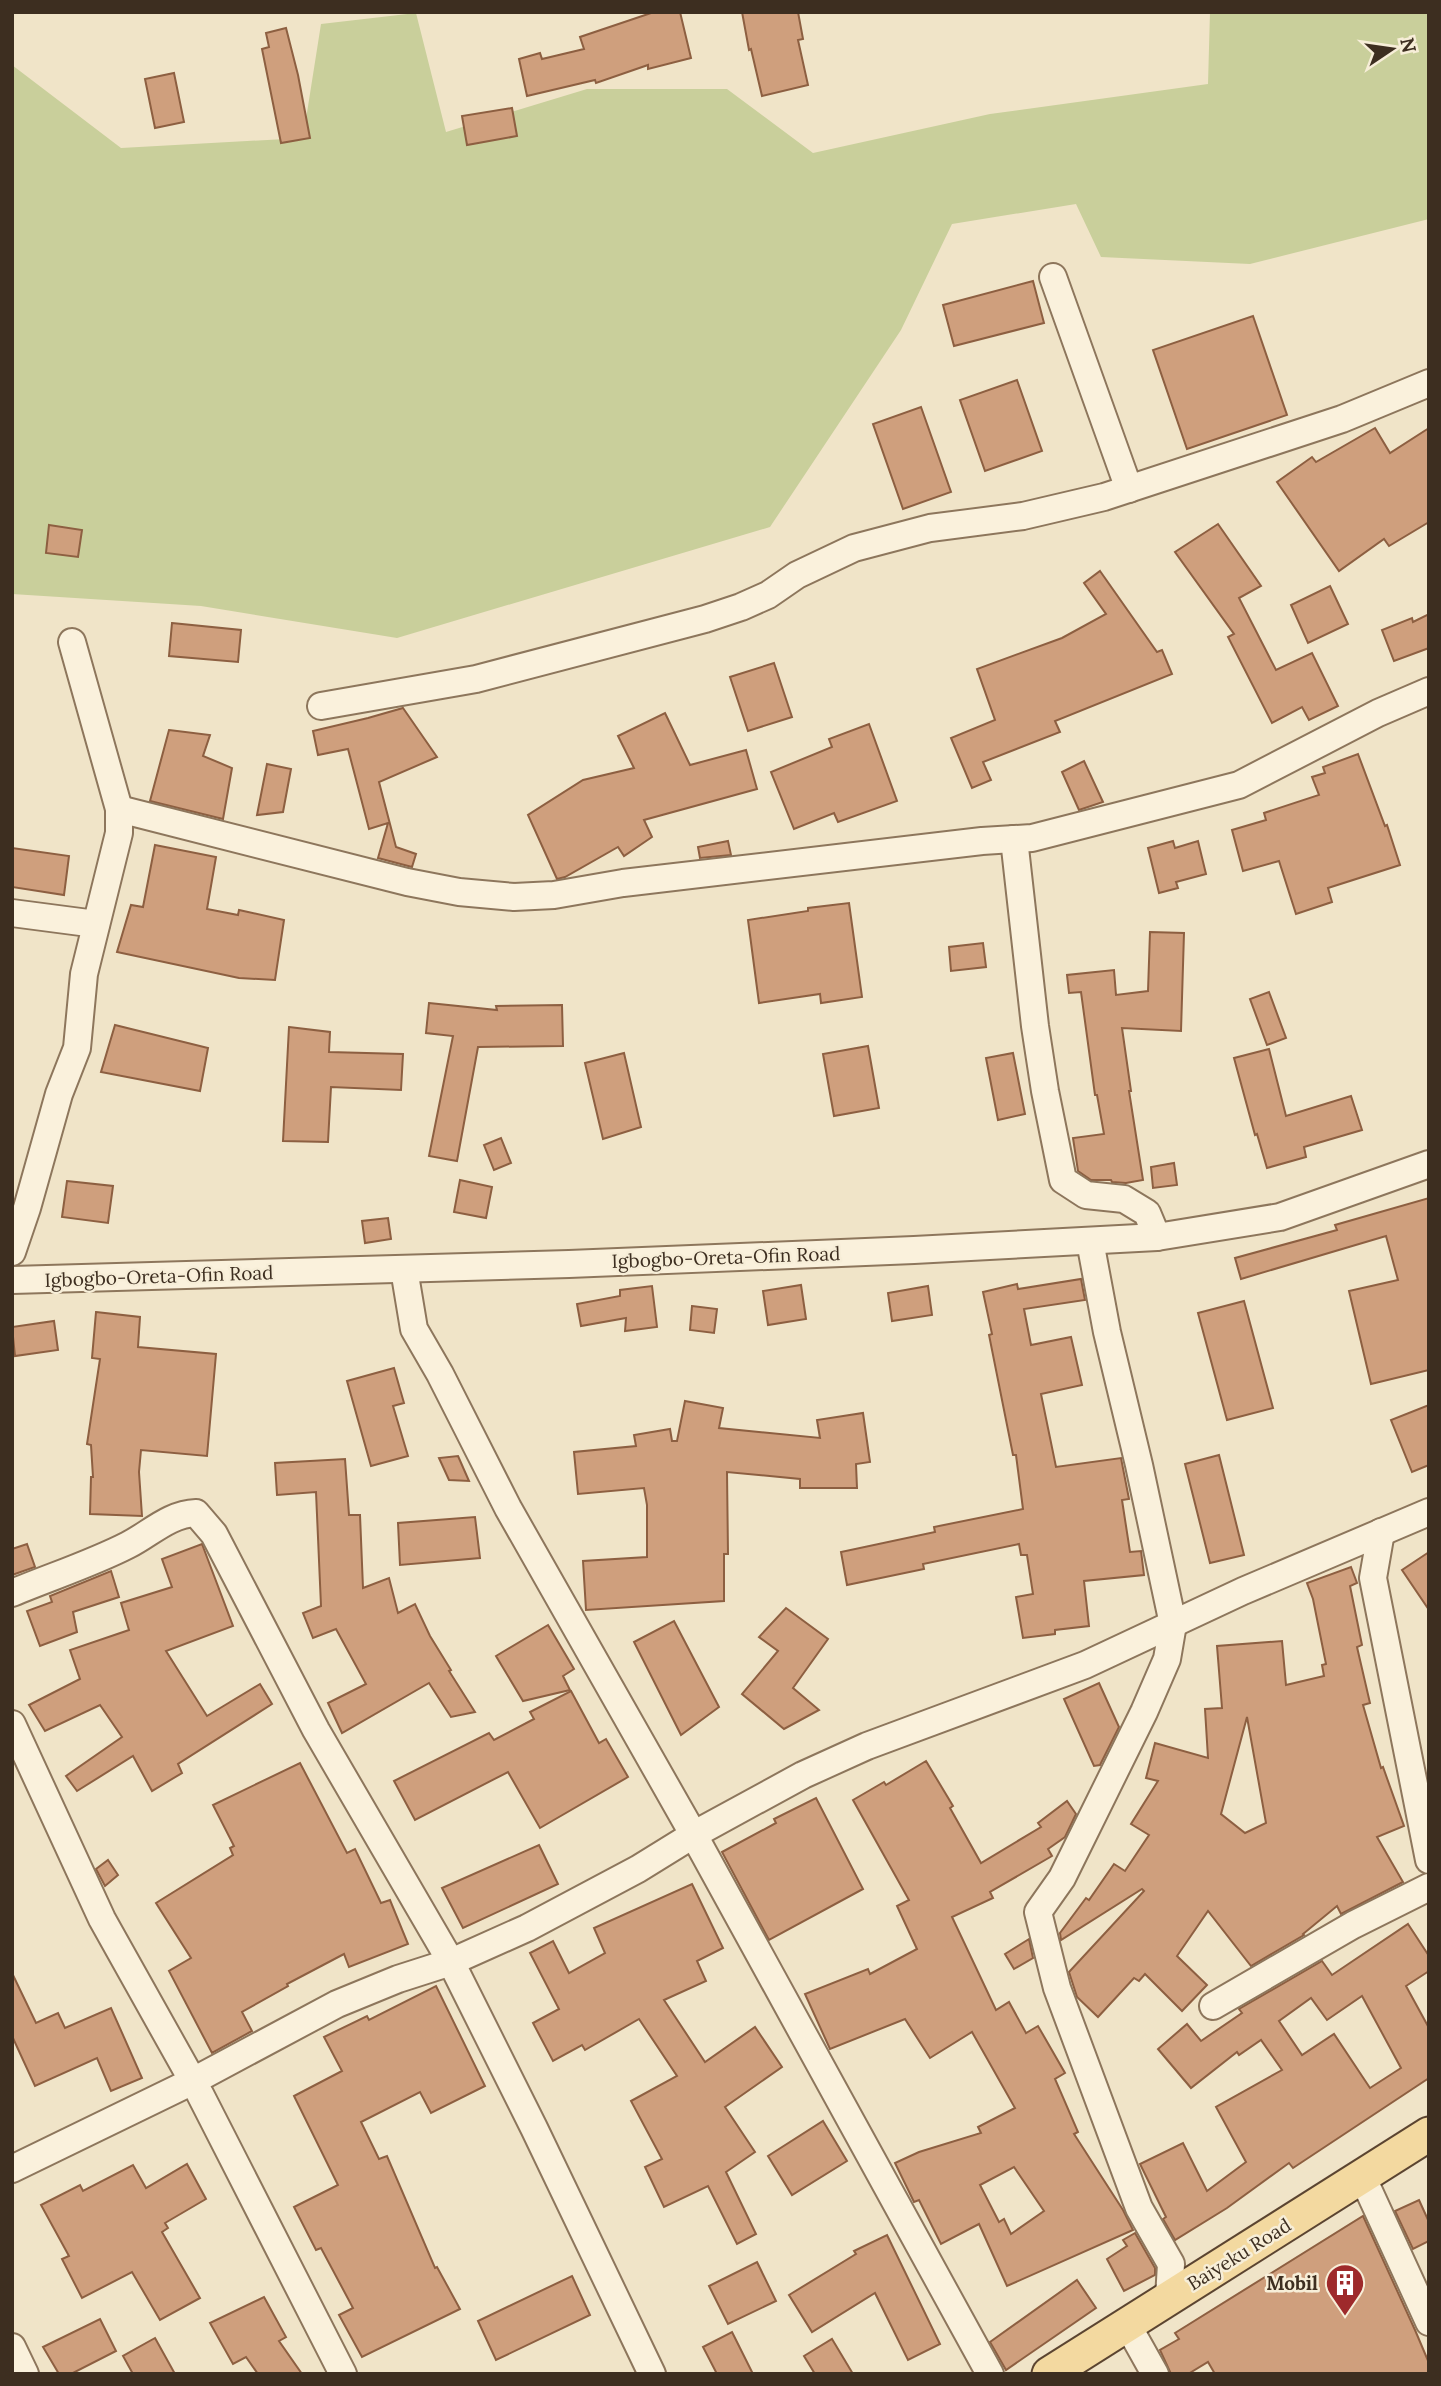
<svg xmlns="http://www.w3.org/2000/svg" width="1441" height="2386" font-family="Lora,serif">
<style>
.green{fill:#c9cf9b}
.building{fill:#cf9f7d;stroke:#8d5f41;stroke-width:2;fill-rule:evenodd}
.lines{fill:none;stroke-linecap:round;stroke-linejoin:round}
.minor-casing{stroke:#8d765c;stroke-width:30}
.major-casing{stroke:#5b4430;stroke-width:37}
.minor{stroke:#faf1dc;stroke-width:26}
.major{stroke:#f3d9a0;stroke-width:33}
.labels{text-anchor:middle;stroke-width:5;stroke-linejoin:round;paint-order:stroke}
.street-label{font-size:19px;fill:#3d2e20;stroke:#f7eed8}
.poi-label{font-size:19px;font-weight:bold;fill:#3d2e20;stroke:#f7eed8;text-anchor:end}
</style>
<rect width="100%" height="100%" fill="#f0e4c8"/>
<!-- green -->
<path class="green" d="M1210,12H1429V219L1250,264L1101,257L1076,204L952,224L901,330L770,527L397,638L201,606L12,594V65L121,148L303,138L321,24L416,13L446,132L587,89H727L813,153L990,114L1208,84Z"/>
<!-- building -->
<g class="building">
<path d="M654,12H680L691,58L648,69V65L596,83L595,80L527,96L519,59L540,53L542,59L584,49L580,37Z"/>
<path d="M742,12H798L803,39L798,40L808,85L762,96L751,49L749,50Z"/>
<path d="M286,28L298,75L310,138L281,143L262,49L269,47L266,33Z"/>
<path d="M174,73L184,122L155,128L145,79Z"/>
<path d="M512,108L517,136L467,145L462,116Z"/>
<path d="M1033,281L1044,323L954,346L943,305Z"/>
<path d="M1253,316L1287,415L1187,449L1153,350Z"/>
<path d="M1017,380L1042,451L985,471L960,400Z"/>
<path d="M921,407L951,492L903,509L873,424Z"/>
<path d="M1375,428L1390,453L1429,428V522L1389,546L1384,539L1339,571L1277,482L1312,457L1316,462Z"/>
<path d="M1218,524L1261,586L1239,598L1276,670L1312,653L1338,706L1309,720L1302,707L1272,723L1228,637L1234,634L1175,552Z"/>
<path d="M49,525L82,530L78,557L46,553Z"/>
<path d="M1100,571L1157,652L1162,650L1172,674L1055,721L1060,732L983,762L991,780L972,788L951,738L995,720L977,669L1062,638L1106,614L1084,583Z"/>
<path d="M1330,586L1348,624L1308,643L1291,605Z"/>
<path d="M1429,614V648L1394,661L1382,630L1412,618L1413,622Z"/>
<path d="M172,623L241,630L238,662L169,656Z"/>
<path d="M774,663L792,717L748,731L730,677Z"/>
<path d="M403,708L437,757L379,782L396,847L416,854L412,867L378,858L388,823L369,829L348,749L318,755L313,731L368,718Z"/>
<path d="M665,713L690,765L746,750L757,789L644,820L652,837L624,856L618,847L565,877L557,879L528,815L583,780L634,768L618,736Z"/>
<path d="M869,724L897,801L838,822L834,813L794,829L771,772L832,747L829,739Z"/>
<path d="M169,730L210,735L203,756L232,768L223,819L150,801Z"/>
<path d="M1358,754L1385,826L1387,825L1400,865L1328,888L1332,902L1296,914L1279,861L1243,871L1232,830L1266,820L1264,813L1319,795L1312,777L1325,773L1323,767Z"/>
<path d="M1084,761L1103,802L1079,810L1062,772Z"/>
<path d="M267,764L291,769L283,812L257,815Z"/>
<path d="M728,841L731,855L700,858L698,847Z"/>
<path d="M1173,841L1175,848L1198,841L1206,874L1176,882L1178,888L1159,893L1148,848Z"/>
<path d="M155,845L216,857L207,909L238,915L239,910L284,920L275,980L239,978L117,952L131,905L143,907Z"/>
<path d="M12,848L69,856L64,895L12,887Z"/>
<path d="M849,903L862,997L821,1003L820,994L759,1003L748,920L808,911V908Z"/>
<path d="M1150,932L1184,933L1181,1031L1122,1028L1131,1091H1129L1143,1180L1126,1183L1112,1182L1111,1180H1091L1078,1171L1073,1138L1104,1134L1097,1095H1095L1081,992L1069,993L1067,975L1114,970L1116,995L1148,991Z"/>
<path d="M983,943L986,967L951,971L949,947Z"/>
<path d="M1269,992L1286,1038L1267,1045L1250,999Z"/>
<path d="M429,1003L497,1010L496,1006L562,1005L563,1046L478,1047L457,1161L429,1156L453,1036L426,1033Z"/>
<path d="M115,1025L208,1048L200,1091L101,1072Z"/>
<path d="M289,1027L330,1032L329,1052L403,1054L401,1090L331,1087L328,1142L283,1141Z"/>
<path d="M868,1046L879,1108L834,1116L823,1054Z"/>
<path d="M1269,1049L1286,1116L1351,1096L1362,1130L1304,1147L1306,1157L1267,1168L1257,1134L1255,1135L1234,1058Z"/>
<path d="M624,1053L641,1127L603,1139L585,1063Z"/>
<path d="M1013,1053L1025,1114L998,1120L986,1058Z"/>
<path d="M501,1138L511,1163L494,1170L484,1145Z"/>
<path d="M1174,1163L1177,1185L1153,1188L1151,1167Z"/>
<path d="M460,1180L492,1187L486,1218L454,1212Z"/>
<path d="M67,1181L113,1186L108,1223L62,1217Z"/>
<path d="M1429,1198V1370L1371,1384L1349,1291L1398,1280L1386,1236L1241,1279L1235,1258L1337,1230L1335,1225Z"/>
<path d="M388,1218L391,1239L365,1243L362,1221Z"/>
<path d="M1081,1279L1085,1300L1024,1309L1031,1345L1071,1337L1082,1385L1041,1394L1056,1467L1121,1458L1129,1499L1122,1500L1130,1552L1141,1551L1144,1575L1084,1581L1089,1626L1055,1630V1634L1023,1638L1016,1597L1033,1594L1027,1555H1021L1019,1544L923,1564L924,1569L847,1585L841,1552L935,1532L934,1527L1023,1509L1016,1455H1013L989,1335L992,1334L983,1292L1017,1284L1018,1289Z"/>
<path d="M801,1285L806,1319L768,1325L763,1291Z"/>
<path d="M652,1286L657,1327L625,1331L626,1318L581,1326L577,1304L620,1296V1290Z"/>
<path d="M928,1286L932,1315L892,1321L888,1293Z"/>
<path d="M1244,1301L1273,1408L1227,1420L1198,1313Z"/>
<path d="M692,1306L717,1309L714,1333L690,1330Z"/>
<path d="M96,1312L140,1317L138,1347L216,1354L207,1456L141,1450L139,1472L142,1516L90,1514L91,1477H93L91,1445L87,1444L100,1359L92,1358Z"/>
<path d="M54,1321L58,1350L15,1356L12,1327Z"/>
<path d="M394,1368L404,1403L393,1406L408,1456L371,1466L347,1381Z"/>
<path d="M685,1401L723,1408L719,1428L820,1438L817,1420L863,1413L870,1462L856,1464L857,1488H800V1479L727,1472L728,1554H724V1601L586,1610L583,1561L647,1557V1505L644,1488L578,1494L574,1452L636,1446L634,1435L670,1429L672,1441H677Z"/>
<path d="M1429,1405V1465L1412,1472L1391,1420Z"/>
<path d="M1219,1455L1244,1555L1210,1563L1185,1464Z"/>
<path d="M458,1456L469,1481L449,1480L439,1458Z"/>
<path d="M345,1459L349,1515H360L363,1588L389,1578L398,1613L415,1604L430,1636L451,1670L449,1671L475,1712L451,1717L429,1683L342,1733L328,1703L366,1684L336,1629L313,1638L303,1613L321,1606L316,1492L277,1495L275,1463Z"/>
<path d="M475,1517L480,1558L400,1565L398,1523Z"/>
<path d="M27,1544L35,1567L12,1575V1549Z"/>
<path d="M202,1544L233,1626L166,1651L207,1716L260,1684L272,1704L178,1764L182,1773L152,1791L133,1756L77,1791L66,1776L122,1737L100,1705L45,1731L29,1705L80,1679L70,1650L129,1630L121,1603L172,1587L162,1559Z"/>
<path d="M1429,1552V1610L1402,1570Z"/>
<path d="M1351,1567L1357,1583L1350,1586L1362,1645L1357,1647L1370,1703L1363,1705L1381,1768L1383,1767L1404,1826L1377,1837L1403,1882L1341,1914L1337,1906L1303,1934L1304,1935L1251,1966L1208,1911L1177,1956L1207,1985L1182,2011L1145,1974L1139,1981L1134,1978L1098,2017L1077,1997L1069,1972L1144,1891L1142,1889L1061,1940L1060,1933L1086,1898L1089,1900L1114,1864L1125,1871L1149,1835L1131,1824L1158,1781L1146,1778L1155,1743L1208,1758L1205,1709L1222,1708L1217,1646L1282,1641L1286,1685L1324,1676L1322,1665L1326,1664L1313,1599L1307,1583ZM1247,1717L1266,1823L1245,1833L1221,1814Z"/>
<path d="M111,1571L119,1597L73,1612L77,1632L40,1646L27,1611L52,1602L50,1596Z"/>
<path d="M786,1608L828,1639L793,1688L819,1710L784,1729L742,1694L778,1651L759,1637Z"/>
<path d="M674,1621L719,1707L681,1735L634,1642Z"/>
<path d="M548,1625L574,1669L563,1676L570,1690L523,1701L496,1656Z"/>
<path d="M1099,1683L1119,1727L1100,1765L1094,1766L1064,1699Z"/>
<path d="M571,1691L599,1743L606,1739L628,1777L540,1828L508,1772L415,1820L394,1781L489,1733L494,1740L534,1719L530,1712Z"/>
<path d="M926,1761L953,1806L950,1808L981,1863L1041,1827L1038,1823L1067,1801L1076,1814L1065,1837L1048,1849L1052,1856L990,1892L993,1898L952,1917L996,2010L1009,2002L1026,2033L1038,2026L1065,2073L1055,2079L1078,2132L1074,2134L1123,2210L1133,2230L1007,2286L979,2224L941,2244L919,2200L914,2202L895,2163L919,2152L981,2133L978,2127L1015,2108L972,2032L930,2058L905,2019L830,2049L805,1994L868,1969L870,1974L917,1949L897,1906L909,1900L853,1800L884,1782L886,1785ZM1014,2167L1044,2211L1011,2234L1004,2219L999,2222L980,2185Z"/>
<path d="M300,1763L347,1853L355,1849L381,1903L390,1900L408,1944L349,1967L344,1954L287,1984L288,1986L242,2012L252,2031L212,2053L169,1971L191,1958L156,1903L233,1855L230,1848L234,1846L213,1805Z"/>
<path d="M816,1798L863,1889L769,1940L722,1852L776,1823L774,1819Z"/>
<path d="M539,1845L558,1884L463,1928L442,1888Z"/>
<path d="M108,1860L118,1875L105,1886L96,1869Z"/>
<path d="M692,1884L723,1948L697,1961L706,1981L664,2000L705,2062L755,2027L782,2067L725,2107L755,2152L726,2172L756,2234L737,2244L708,2186L664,2207L645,2167L662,2159L631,2101L677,2076L639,2019L585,2050L582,2045L553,2061L533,2023L559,2009L530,1953L553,1941L569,1973L605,1953L594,1928Z"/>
<path d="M1408,1924L1429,1956V1971L1406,1986L1429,2028V2078L1293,2168L1289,2163L1227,2208L1175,2240L1163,2219L1166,2217L1140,2164L1183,2143L1207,2191L1246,2162L1216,2107L1282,2070L1261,2040L1239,2055L1237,2052L1191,2088L1158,2049L1187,2024L1201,2041L1242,2013L1239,2009L1322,1961L1332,1975ZM1362,1996L1401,2068L1370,2088L1334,2034L1302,2055L1279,2021L1311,1998L1327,2020Z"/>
<path d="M1029,1939L1033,1958L1014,1969L1005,1954Z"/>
<path d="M12,1973L36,2023L58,2013L65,2028L111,2008L142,2078L111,2091L97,2058L35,2086L12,2036Z"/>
<path d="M436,1986L485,2086L431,2113L420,2092L361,2122L379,2159L387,2156L435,2268L437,2267L460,2309L362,2357L339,2315L353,2308L321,2248L316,2250L294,2207L338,2185L294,2096L342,2071L324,2037L367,2016L369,2020Z"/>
<path d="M823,2121L847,2161L792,2195L768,2156Z"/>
<path d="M187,2164L206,2199L165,2223L168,2228L162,2232L200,2298L160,2320L132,2272L82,2298L62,2259L69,2256L41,2205L80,2185L83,2191L133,2165L146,2188Z"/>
<path d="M1419,2200L1429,2222V2241L1413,2249L1395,2211Z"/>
<path d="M1363,2216L1415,2330L1429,2363V2374H1215L1208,2362L1188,2374H1171L1160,2350L1179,2339L1175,2333Z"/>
<path d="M1135,2233L1155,2268V2275L1124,2291L1107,2259L1127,2246L1123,2240Z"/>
<path d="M887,2235L940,2344L908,2360L875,2293L812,2332L789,2295L856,2254L854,2251Z"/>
<path d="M757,2262L776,2301L728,2324L709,2286Z"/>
<path d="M572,2276L590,2315L496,2360L478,2321Z"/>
<path d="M1077,2280L1096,2308L1006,2370L990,2342Z"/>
<path d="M264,2297L286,2337L279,2341L302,2374H258L246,2357L233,2364L210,2323Z"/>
<path d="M100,2319L116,2351L71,2374H59L43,2347Z"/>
<path d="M732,2332L753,2374H717L703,2347Z"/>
<path d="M155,2338L175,2374H133L123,2356Z"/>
<path d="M832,2339L853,2374H815L804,2356Z"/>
</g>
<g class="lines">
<!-- minor casing -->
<g class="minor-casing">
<g id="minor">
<path d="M1053,277L1129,489"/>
<path d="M321,706L476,679L705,619L741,607L768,595L797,575L854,548L930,528L1023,516L1104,497L1342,419L1429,383"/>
<path d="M119,809L407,882L459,892L514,897L554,895L623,883L982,841L1032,838L1239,785L1378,713L1429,691"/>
<path d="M1014,839L1035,1026L1045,1091L1063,1180L1086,1195L1124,1199L1147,1213L1157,1237"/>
<path d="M12,913L96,924"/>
<path d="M1090,1241L1107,1332L1139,1465L1173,1624L1167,1659L1144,1712L1062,1878L1038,1912L1057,1988L1139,2208L1171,2264L1169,2298"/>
<path d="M12,1252L27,1208L59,1094L77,1048L84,974L119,833V809L72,642"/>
<path d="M404,1269L414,1329L440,1374L508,1508L696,1839L990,2374"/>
<path d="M12,1280L569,1264L914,1250L1157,1237L1280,1217L1429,1164"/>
<path d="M1381,1532L1373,1578L1429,1860"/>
<path d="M12,1593C50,1577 91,1564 128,1545C150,1534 169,1514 196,1513L214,1534L316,1730L451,1962L534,2128L652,2374"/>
<path d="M12,1724L102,1919L200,2094L343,2374"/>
<path d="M1213,2006L1353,1925L1429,1887"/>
<path d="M12,2169L193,2081L337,2004L398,1979L451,1962L527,1928L638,1869L693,1835L803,1775L867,1746L1085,1665L1243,1591L1429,1512"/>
<path d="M1362,2176L1429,2322"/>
<path d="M1127,2324L1155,2374"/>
<path d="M12,2347L25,2374"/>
</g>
</g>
<!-- major casing -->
<g class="major-casing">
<path id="major" d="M1049,2374L1429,2134"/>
</g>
<!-- minor -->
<use href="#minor" class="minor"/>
<!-- major -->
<use href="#major" class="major"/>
</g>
<!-- icons -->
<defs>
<g id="building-pin" transform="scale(2.0125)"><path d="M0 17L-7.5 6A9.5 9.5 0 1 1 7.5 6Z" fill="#9e2a2b" stroke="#f7eed8"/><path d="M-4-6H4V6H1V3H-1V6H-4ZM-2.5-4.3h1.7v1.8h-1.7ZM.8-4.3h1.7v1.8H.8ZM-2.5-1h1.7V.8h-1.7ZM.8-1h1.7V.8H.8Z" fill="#fff"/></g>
</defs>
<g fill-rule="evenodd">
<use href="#building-pin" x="1345" y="2283"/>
</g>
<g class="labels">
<!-- street labels -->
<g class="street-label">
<text transform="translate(726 1257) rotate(-2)" y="7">Igbogbo-Oreta-Ofin Road</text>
<text transform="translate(159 1276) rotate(-2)" y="7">Igbogbo-Oreta-Ofin Road</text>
<text transform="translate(1239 2254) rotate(-32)" y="7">Baiyeku Road</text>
</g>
<!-- poi labels -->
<g class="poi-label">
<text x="1318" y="2290">Mobil</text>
</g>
</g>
<!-- border -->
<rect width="1441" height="2386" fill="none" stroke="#3d2e20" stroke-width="28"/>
<!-- north arrow -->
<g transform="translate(1392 49) rotate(77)" stroke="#f7eed8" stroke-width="5" paint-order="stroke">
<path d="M0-5L12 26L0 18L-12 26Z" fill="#3d2e20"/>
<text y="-10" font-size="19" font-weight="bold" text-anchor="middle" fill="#3d2e20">N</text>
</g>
</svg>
